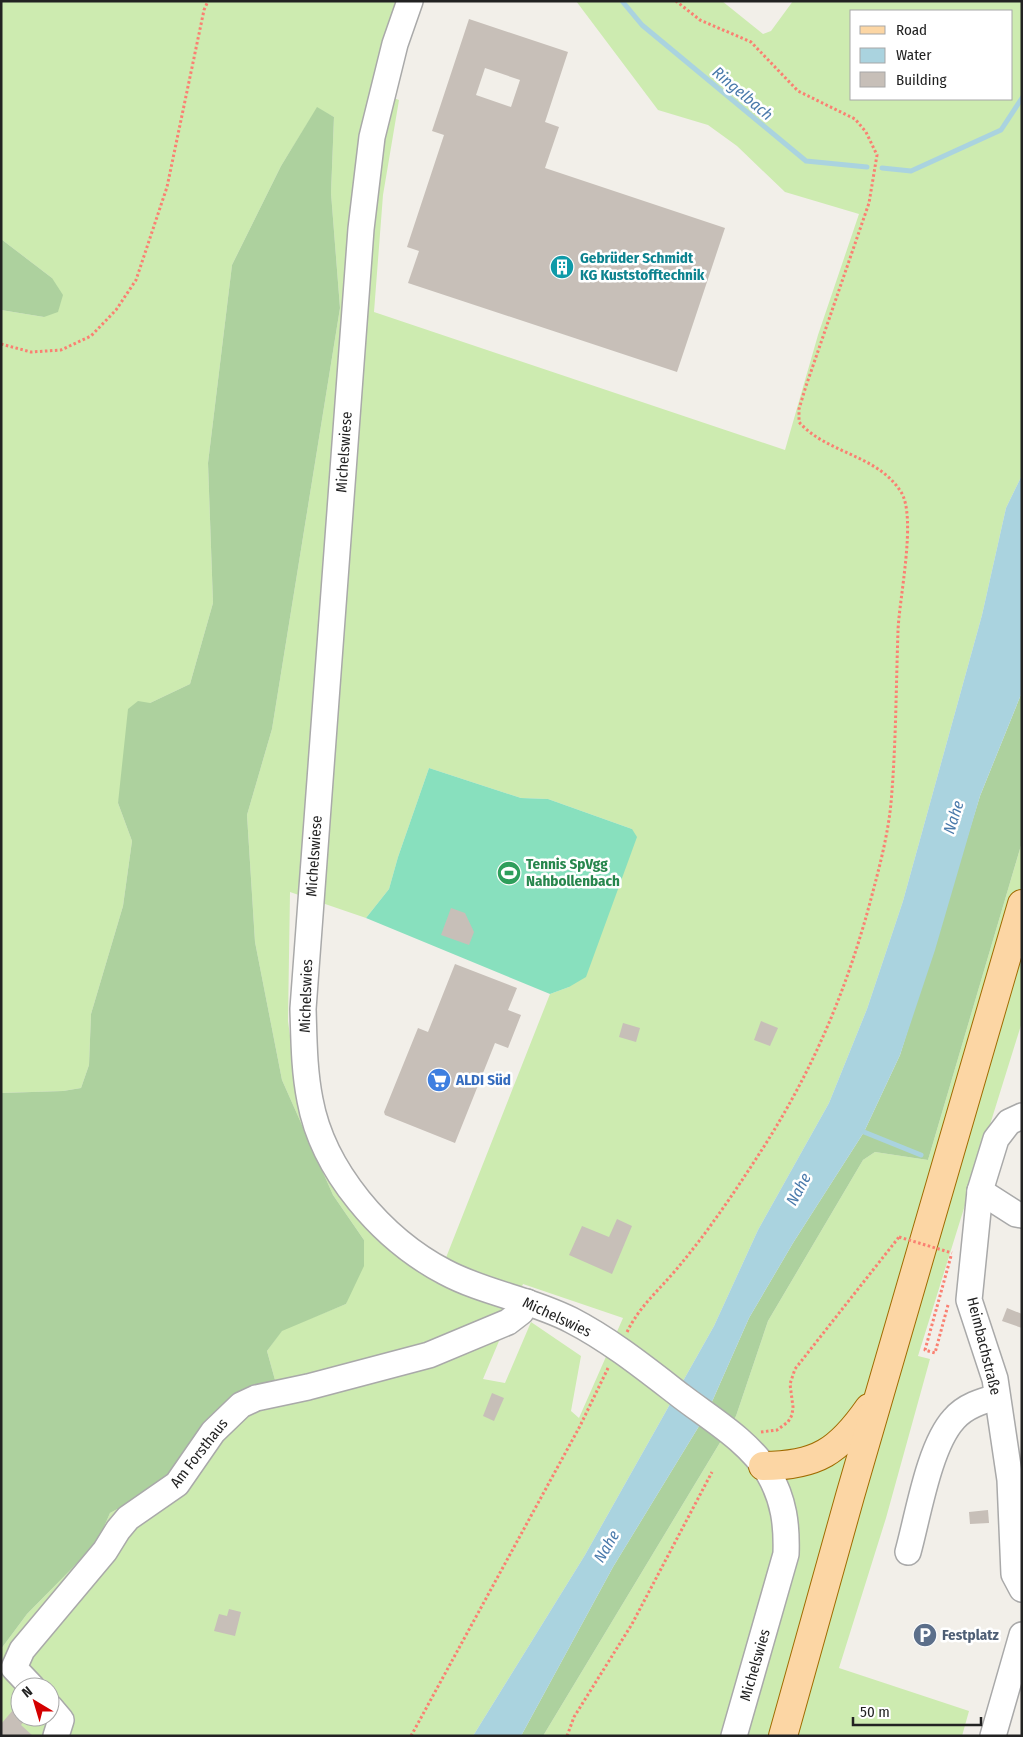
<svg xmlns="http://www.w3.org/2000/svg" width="1023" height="1737" font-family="'Fira Sans Condensed',sans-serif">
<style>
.grass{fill:#cdebb0;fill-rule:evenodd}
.forest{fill:#add19e}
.pitch{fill:#88e0be}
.water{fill:#aad3df}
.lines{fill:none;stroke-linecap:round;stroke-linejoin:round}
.stream{stroke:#aad3df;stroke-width:5}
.building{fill:#c7bfb8;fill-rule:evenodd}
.minor-casing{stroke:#a9a9a9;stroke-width:28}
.major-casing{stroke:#a06b00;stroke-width:30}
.path{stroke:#fa8072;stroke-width:3;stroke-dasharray:2.5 2.5;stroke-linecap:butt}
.minor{stroke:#fff;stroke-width:25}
.major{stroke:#fcd6a4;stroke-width:28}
.path-bridge{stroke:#fa8072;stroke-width:3;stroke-dasharray:2.5 2.5;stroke-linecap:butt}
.labels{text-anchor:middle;stroke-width:5;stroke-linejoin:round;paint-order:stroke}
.culture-label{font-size:15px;font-weight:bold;fill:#0d838f;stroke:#fff;text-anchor:start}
.street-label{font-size:15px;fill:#222;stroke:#fff}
.leisure-label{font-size:15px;font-weight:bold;fill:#27864d;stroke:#fff;text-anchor:start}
.shop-label{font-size:15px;font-weight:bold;fill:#366cbe;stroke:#fff;text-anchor:start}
.service-label{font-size:15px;font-weight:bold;fill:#4e5e75;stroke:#fff;text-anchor:start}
.water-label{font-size:16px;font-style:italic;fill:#4a7aab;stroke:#fff}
</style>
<rect width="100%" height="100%" fill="#f2efe9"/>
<!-- grass -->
<g class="grass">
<path d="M1,1H396L370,89L399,100L383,195L374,312L785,450L818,335L859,214L785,192L737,146L708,125L658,110L576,1H722L763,34L771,31L793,1H1022V475L1006,508L982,615L903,901L867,1009L829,1103L758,1230L714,1326L585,1555L473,1736H1V1649L27,1614L97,1543L110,1513L153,1490L179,1464L275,1380L267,1351L282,1330L346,1304L364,1240L333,1195L282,1080L255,942L247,815L272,729L340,308L331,193L334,117L317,108L281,166L232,265L208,463L213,603L190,684L150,703L118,803L132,841L123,906L91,1014L89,1065L81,1088L63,1091L1,1093V310L44,317L52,278L1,239ZM852,11H1012V99H852ZM429,768L521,798L548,799L632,829L569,987L550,994L436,1283L397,1255L366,1227L339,1192L298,1094L288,1021L290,892L366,918L389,889L398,857ZM523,1284L623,1318L579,1418L571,1411L581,1356L531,1322L505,1383L483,1379ZM20,1687H50V1717H20Z"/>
<path d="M1022,842V1022L918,1356L930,1359L886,1518L839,1668L969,1711L962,1736H543L736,1416L768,1321L863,1160L875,1152L928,1160Z"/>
</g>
<!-- forest -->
<g class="forest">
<path d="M317,107L334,117L331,193L340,308L272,729L247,815L255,942L282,1080L333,1195L364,1240V1266L346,1304L282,1331L267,1351L275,1380L268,1388L179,1464L153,1490L110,1513L97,1543L27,1614L1,1649V1093L63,1091L81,1088L89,1065L91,1014L123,906L132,841L118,803L128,709L138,701L150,703L190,684L213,603L208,463L232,265L281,166Z"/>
<path d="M1,239L52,278L63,295L58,312L44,317L1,310Z"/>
<path d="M1022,692V842L928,1160L875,1152L863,1160L768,1321L736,1416L543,1736H521L613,1567L707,1413L749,1318L793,1243L864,1132L900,1055L980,796Z"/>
</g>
<!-- pitch -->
<path class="pitch" d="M429,768L521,798L548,799L632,829L637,837L586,977L569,987L550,994L366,918L389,889L398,857Z"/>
<!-- water -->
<path class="water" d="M1022,475V692L980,796L935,950L900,1055L864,1132L793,1243L749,1318L707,1413L613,1567L521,1736H473L585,1555L714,1326L758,1230L829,1103L867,1009L903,901L982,615L1006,508Z"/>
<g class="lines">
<!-- stream -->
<g class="stream">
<path d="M622,1L642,25L806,161L867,167"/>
<path d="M882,168L911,171L1001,130L1022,98"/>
<path d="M864,1132L921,1155"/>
</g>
</g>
<!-- building -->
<g class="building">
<path d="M469,19L568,52L545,122L559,127L545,168L725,228L677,372L408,283L419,251L407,247L444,135L432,131ZM485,68L520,80L511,107L476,95Z"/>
<path d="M451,908L465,913L474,932L469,945L441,935Z"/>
<path d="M455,964L517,988L508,1010L521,1015L508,1048L495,1043L455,1143L385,1115L384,1112L418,1028L428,1032Z"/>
<path d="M761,1021L778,1028L770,1046L754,1040Z"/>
<path d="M623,1023L640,1028L636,1042L619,1037Z"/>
<path d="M617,1219L632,1226L612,1274L569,1255L582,1226L609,1237Z"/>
<path d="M1007,1308L1022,1314V1328L1002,1321Z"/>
<path d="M492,1393L504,1398L494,1421L483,1416Z"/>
<path d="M988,1510L989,1523L970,1524L969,1512Z"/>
<path d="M229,1609L241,1612L235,1636L214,1631L219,1614L227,1616Z"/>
<path d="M20,1702V1717H27L21,1725L33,1736H1V1724Z"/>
</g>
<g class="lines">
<!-- minor casing -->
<g class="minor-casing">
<g id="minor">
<path d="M410,1L395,44L372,137L361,229L303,1009C304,1040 304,1070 310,1100C323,1171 382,1239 445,1272C484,1293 530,1299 571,1320C610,1340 646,1369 681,1396C711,1419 749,1441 769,1474C784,1500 787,1525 786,1554L734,1736"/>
<path d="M1022,1116L1009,1122L996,1139L980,1191L969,1300L995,1379L1010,1480L1014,1574L1022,1589"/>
<path d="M980,1191L1016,1214L1022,1215"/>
<path d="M908,1552C918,1516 929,1446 954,1419C965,1406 982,1401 997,1397"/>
<path d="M32,1687L14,1668L22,1650L105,1551L118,1530L128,1518L177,1484L213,1432L241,1405L256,1398L308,1387L429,1355L508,1322L521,1312L527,1302"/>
<path d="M50,1707L61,1720L56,1736"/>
<path d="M993,1736L1022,1635"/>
</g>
</g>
<!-- major casing -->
<g class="major-casing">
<g id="major">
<path d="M763,1466C817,1466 839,1451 869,1408"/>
<path d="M783,1736L850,1496L1022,904"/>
</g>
</g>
<!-- path -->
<g class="path">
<path d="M1,344L31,352L61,350L91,336L116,310L136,280L167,187L204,10L208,1"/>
<path d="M948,1305L935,1353L925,1350L951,1256"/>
<path d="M627,1332C640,1306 657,1292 675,1271C708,1232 736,1190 763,1148C814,1068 848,987 872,895C880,865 888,834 891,803C896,746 896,688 898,631C899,599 917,517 901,492C877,454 827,454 799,422V409L806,386L869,203L877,155L866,132L855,119L798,91L751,42L700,20L676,1"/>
<path d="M761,1432L777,1430L788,1422L792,1415L793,1407L790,1384L795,1369L899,1237"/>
<path d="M411,1736L580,1426L609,1366"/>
<path d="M567,1736L574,1717L632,1624L712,1472"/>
</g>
<!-- minor -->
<use href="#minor" class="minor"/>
<!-- major -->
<use href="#major" class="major"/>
<!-- path-bridge -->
<path class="path-bridge" d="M899,1237L952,1253"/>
</g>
<!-- icons -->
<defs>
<g id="building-disc" transform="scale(1.25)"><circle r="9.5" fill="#0f9aa8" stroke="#fff"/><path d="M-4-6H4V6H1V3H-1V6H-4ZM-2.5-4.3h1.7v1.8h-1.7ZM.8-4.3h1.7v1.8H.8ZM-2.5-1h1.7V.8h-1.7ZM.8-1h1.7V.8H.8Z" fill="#fff"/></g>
<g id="stadium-disc" transform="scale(1.25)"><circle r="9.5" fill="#2e9e5b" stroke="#fff"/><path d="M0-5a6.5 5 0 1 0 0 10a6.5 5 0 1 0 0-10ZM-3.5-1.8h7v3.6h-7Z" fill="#fff"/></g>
<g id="supermarket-disc" transform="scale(1.25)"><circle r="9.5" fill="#3f7fe0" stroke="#fff"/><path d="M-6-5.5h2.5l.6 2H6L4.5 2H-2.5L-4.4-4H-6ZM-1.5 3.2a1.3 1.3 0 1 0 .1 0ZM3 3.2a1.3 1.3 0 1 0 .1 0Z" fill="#fff"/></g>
<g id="parking-disc" transform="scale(1.25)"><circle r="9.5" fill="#5c6f8a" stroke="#fff"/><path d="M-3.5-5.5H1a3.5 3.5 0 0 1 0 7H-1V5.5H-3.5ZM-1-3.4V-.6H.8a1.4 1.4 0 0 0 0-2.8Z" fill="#fff"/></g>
</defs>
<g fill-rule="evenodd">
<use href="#building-disc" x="562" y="267"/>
<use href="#stadium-disc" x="509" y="873"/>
<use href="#supermarket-disc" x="439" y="1080"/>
<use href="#parking-disc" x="925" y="1635"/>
</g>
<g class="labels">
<!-- culture labels -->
<g class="culture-label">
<text x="580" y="263">Gebrüder Schmidt<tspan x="580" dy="17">KG Kuststofftechnik</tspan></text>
</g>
<!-- street labels -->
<g class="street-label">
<text transform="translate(344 452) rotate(-86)" y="5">Michelswiese</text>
<text transform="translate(314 856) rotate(-86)" y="5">Michelswiese</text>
<text transform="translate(306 996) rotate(-88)" y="5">Michelswies</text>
<text transform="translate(557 1317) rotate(25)" y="5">Michelswies</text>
<text transform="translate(984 1346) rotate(76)" y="5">Heimbachstraße</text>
<text transform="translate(199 1453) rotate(-52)" y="5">Am Forsthaus</text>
<text transform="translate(755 1665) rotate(-74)" y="5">Michelswies</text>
</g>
<!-- leisure labels -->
<g class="leisure-label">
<text x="526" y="869">Tennis SpVgg<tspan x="526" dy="17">Nahbollenbach</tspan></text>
</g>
<!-- shop labels -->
<g class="shop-label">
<text x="456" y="1085">ALDI Süd</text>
</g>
<!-- service labels -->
<g class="service-label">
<text x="942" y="1640">Festplatz</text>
</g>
<!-- water labels -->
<g class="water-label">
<text transform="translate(743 93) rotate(40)" y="6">Ringelbach</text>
<text transform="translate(953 817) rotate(-72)" y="6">Nahe</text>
<text transform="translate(798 1189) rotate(-62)" y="6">Nahe</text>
<text transform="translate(606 1546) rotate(-59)" y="6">Nahe</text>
</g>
</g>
<!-- border -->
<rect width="1023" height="1737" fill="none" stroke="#222222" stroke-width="5"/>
<!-- legend -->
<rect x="850" y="10" width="162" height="90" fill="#ffffff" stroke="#a7a7a7"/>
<rect x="860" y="26" width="25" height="8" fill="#fcd6a4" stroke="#a7a7a7"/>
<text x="896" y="35" font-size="15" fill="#222222">Road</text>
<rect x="860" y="48" width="25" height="15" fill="#aad3df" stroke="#a7a7a7"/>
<text x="896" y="60" font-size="15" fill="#222222">Water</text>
<rect x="860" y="72" width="25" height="15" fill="#c7bfb8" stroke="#a7a7a7"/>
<text x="896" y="85" font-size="15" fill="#222222">Building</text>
<!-- north arrow -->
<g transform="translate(35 1702) rotate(322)"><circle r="24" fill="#ffffff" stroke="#a7a7a7"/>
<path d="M0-4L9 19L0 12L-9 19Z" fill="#d40000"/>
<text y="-8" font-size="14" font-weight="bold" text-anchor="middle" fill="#222222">N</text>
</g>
<!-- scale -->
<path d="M853 1717v8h128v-8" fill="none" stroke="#222222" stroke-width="2.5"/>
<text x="860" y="1717" font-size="15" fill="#222222" stroke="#ffffff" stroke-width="4" paint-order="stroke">50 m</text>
</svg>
